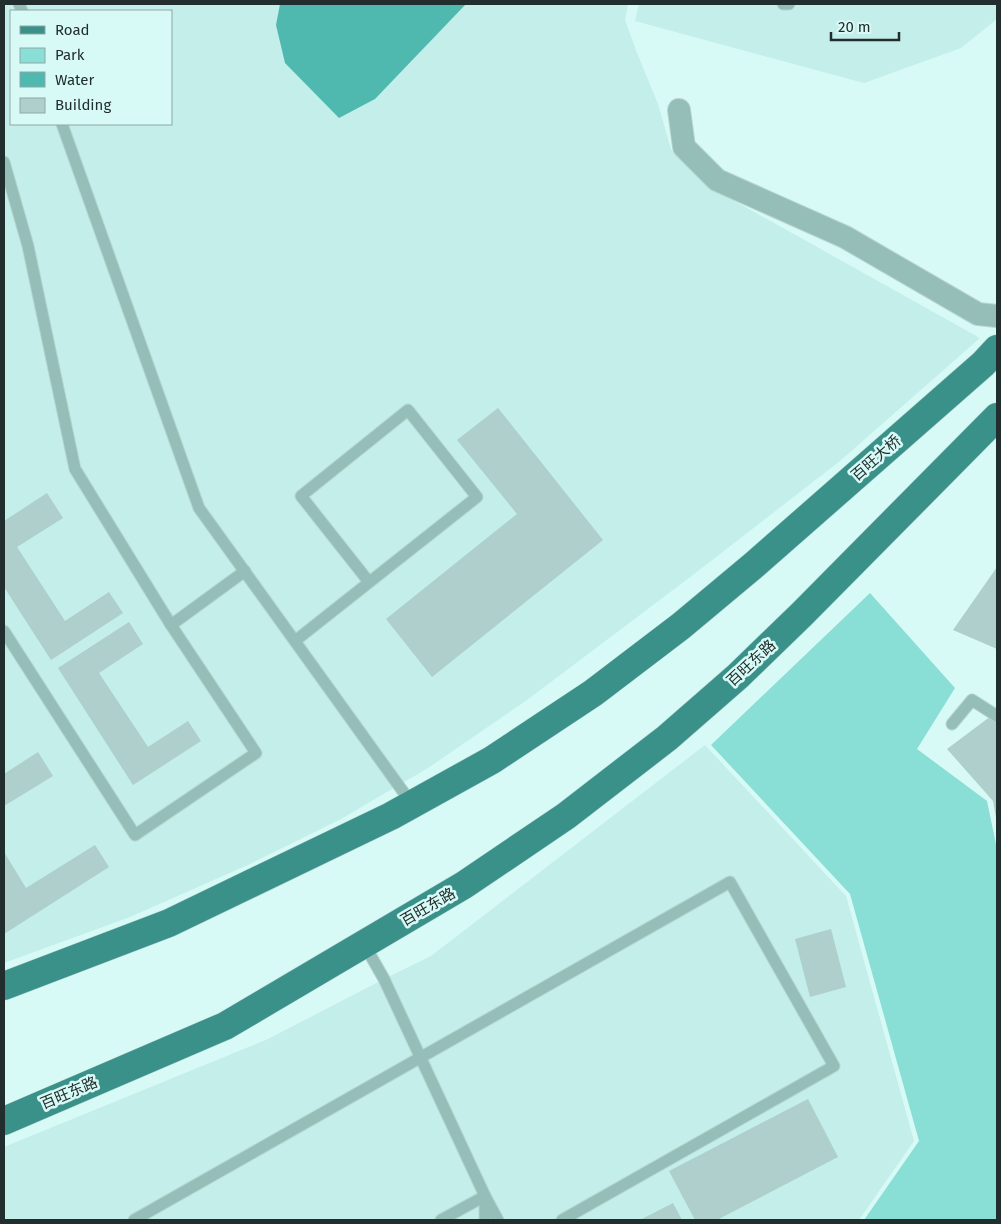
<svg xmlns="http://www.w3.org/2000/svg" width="1001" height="1224" font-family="'Fira Sans','Noto Sans SC',sans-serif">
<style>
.built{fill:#c3eee9;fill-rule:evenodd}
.green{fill:#89ded6}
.water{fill:#4fb9b0}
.building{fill:#aecfcb}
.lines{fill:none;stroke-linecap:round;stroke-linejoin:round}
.lane-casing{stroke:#b7d5d2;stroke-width:13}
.street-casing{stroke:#b7d5d2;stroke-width:24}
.primary-casing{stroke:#b7d5d2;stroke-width:29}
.lane{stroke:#95beb9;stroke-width:11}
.street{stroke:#95beb9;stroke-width:22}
.primary{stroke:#3a918a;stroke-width:28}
.labels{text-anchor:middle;stroke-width:5;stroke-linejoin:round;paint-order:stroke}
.street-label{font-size:15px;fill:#212e2d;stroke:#d8faf6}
</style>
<rect width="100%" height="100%" fill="#d8faf6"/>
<!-- built -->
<g class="built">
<path d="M4,4H628L625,20L637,53L658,104L671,149L691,170L731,199L980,338L840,461L689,578L527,700L428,768L341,819L250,864L130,917L4,963ZM11,11H171V124H11Z"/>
<path d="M639,4H997V19L961,48L864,83L635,21Z"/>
<path d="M705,745L846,896L914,1141L859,1220H4V1147L268,1039L384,979L431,956Z"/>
</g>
<!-- green -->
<path class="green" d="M870,593L955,688L917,749L987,801L997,849V1220H864L919,1141L850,894L711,745Z"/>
<!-- water -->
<path class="water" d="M280,4H466L375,99L339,118L285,63L276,25Z"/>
<!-- building -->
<g class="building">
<path d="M498,408L603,540L432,677L386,619L517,514L457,440Z"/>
<path d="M47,493L63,518L17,547L65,621L109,592L123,613L51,660L4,587V521Z"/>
<path d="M997,567V649L953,630Z"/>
<path d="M129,622L143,644L99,673L148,747L188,721L201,741L133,785L58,668Z"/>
<path d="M991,716L997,722V818H996L993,801L947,749Z"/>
<path d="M38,752L53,776L4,806V774Z"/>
<path d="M95,845L109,867L4,934V852L26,888Z"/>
<path d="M831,929L846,987L810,997L795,939Z"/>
<path d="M808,1099L838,1157L717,1220H695L669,1171Z"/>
<path d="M673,1203L682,1220H640Z"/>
</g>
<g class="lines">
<!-- lane casing -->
<g class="lane-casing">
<g id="lane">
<path d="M19,4L22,11"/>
<path d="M783,4H789"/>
<path d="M62,124L199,508L412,804"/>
<path d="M4,162L28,246L75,469L171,625L256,753L135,835L4,631"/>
<path d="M171,625L245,571"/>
<path d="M295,641L477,497L408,410L301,496L369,582"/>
<path d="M952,724L972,700L997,716"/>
<path d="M364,944L384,979L485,1196V1220"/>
<path d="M134,1220L730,882L834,1066L562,1220"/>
<path d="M441,1220L485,1196L498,1220"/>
</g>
</g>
<!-- street casing -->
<g class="street-casing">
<path id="street" d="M679,110L684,147L717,180L845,237L978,314L997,316"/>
</g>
<!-- primary casing -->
<g class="primary-casing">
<g id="primary">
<path d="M4,986L169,923L391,816L492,760L593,693L681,626L754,565L983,364L997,349"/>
<path d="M4,1121L225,1026L464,885L566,816L667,738L738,676L802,614L997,417"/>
</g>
</g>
<!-- lane -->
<use href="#lane" class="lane"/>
<!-- street -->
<use href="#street" class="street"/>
<!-- primary -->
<use href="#primary" class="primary"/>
</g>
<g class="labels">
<!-- street labels -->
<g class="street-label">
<text transform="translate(876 458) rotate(-41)" y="5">百旺大桥</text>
<text transform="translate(751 663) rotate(-43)" y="5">百旺东路</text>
<text transform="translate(428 907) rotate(-30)" y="5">百旺东路</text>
<text transform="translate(69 1093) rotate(-23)" y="5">百旺东路</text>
</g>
</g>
<!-- border -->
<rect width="1001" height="1224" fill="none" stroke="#212e2d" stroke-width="10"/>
<!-- legend -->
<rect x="10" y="10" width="162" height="115" fill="#d8faf6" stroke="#8fa8a6"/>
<rect x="20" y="26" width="25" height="8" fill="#3a918a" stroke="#8fa8a6"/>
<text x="55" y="35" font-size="15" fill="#212e2d">Road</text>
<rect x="20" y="48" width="25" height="15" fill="#89ded6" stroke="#8fa8a6"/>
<text x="55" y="60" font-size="15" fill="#212e2d">Park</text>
<rect x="20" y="72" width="25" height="15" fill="#4fb9b0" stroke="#8fa8a6"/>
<text x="55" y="85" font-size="15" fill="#212e2d">Water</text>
<rect x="20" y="98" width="25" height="15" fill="#aecfcb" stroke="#8fa8a6"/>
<text x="55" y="110" font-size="15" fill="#212e2d">Building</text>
<!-- scale -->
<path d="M831 32v8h68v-8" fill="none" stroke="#212e2d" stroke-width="2.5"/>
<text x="838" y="32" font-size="15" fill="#212e2d" stroke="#d8faf6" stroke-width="4" paint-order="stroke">20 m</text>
</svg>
